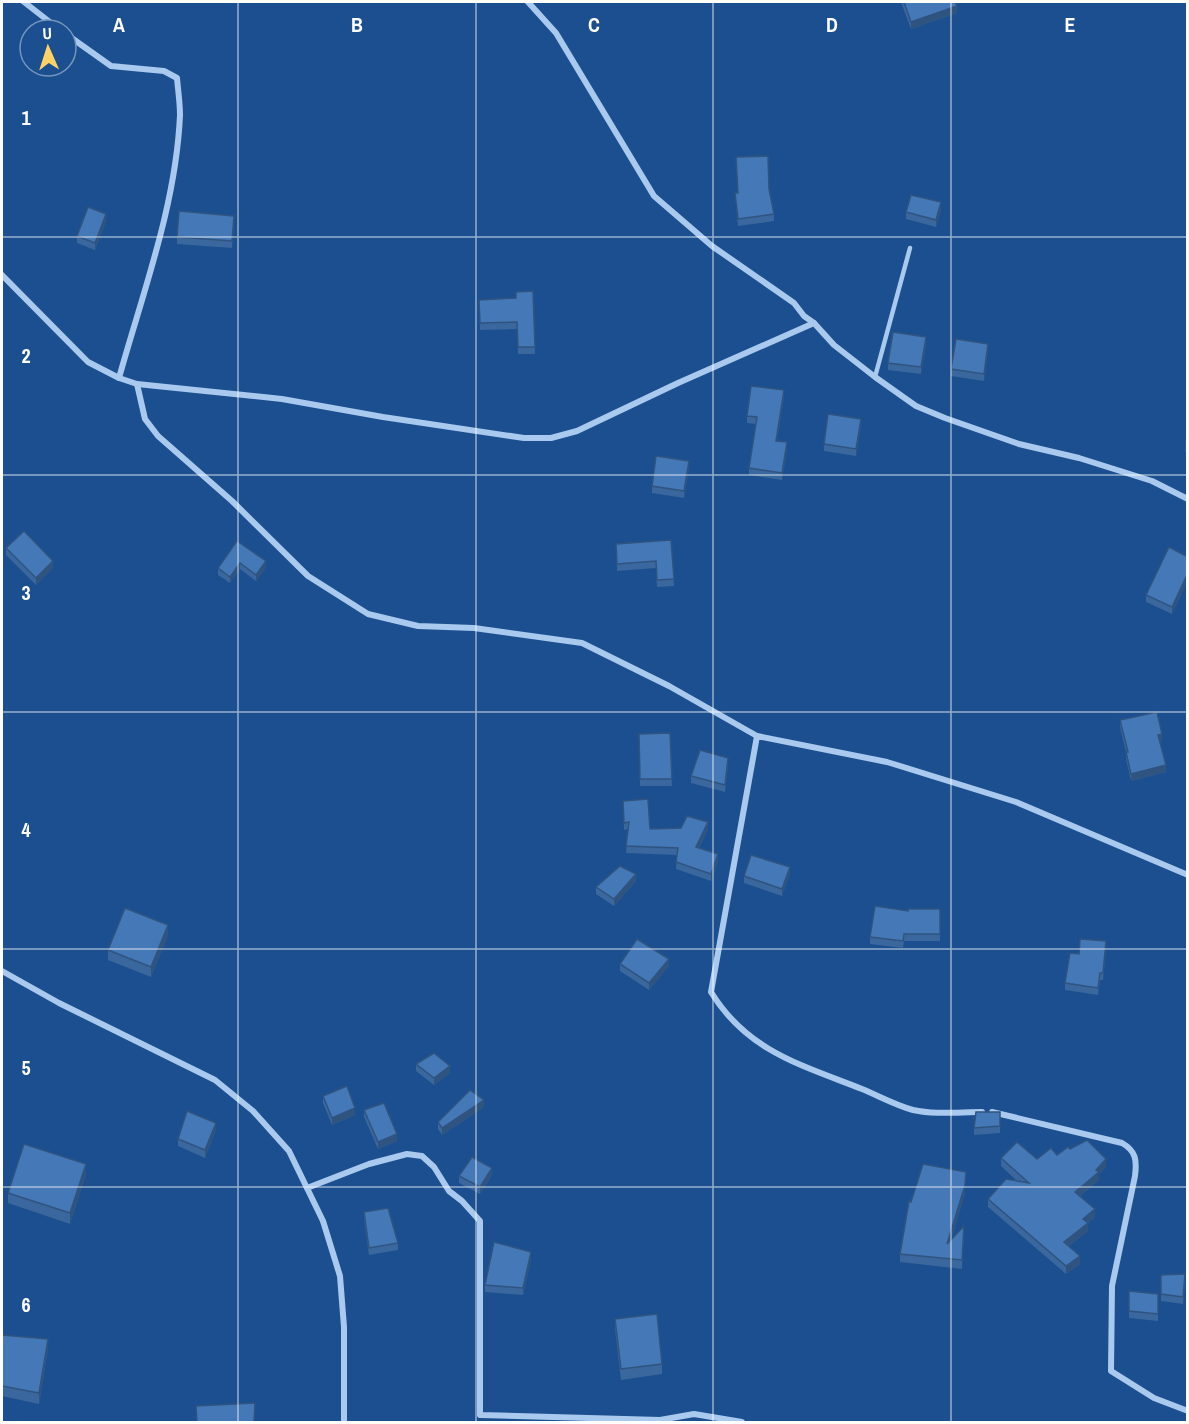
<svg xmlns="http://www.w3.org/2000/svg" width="1189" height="1424" font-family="'Archivo Narrow',sans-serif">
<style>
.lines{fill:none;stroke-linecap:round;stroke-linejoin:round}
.lane{stroke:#a9c9ee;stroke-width:4.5}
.street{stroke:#a9c9ee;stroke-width:6}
.wall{fill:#3a679d}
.shaded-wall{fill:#305480}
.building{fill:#4478b7;stroke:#305480;stroke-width:1.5}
.grid{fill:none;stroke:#fff;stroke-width:1.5;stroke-opacity:0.55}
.grid-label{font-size:20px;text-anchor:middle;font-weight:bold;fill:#fff;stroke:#1b4f8f;stroke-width:5;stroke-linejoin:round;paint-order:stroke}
</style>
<rect width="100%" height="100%" fill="#1b4f8f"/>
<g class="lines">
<!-- lane -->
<path class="lane" d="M875,377L910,248"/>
<!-- street -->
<g class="street">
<path d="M24,2L60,30"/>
<path d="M528,2L556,33L654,196L712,246L794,303L804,316L814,323L834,345L875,377L916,406L945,418L1019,444L1079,458L1152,481L1188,499"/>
<path d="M66,34L111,66L164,71L177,78C178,90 180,103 180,115C176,205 143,292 119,378"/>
<path d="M2,275L88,362L119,378L137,384L282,399L383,417L524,438H551L577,431L678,383L814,323"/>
<path d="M137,384L145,419L158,436L232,501L308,576L368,614L418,626L474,628L582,643L669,686L757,736"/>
<path d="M2,971L59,1003L215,1080L253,1111L289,1151L323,1221L340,1276L344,1327V1422"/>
<path d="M982,1112C959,1112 935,1115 913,1110C895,1105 879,1096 862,1089C801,1065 747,1051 711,992L757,736L887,762L1016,802L1188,875"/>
<path d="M992,1112L1122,1143C1136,1151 1137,1160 1135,1176L1112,1286L1111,1371L1154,1398L1188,1411"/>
<path d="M307,1188L369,1164L407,1154L422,1156L434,1167L449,1191L462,1201L480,1221V1415L660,1420L694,1414L742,1422"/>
</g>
</g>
<!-- wall -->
<g class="wall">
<path d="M901,2H955L957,13L911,29Z"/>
<path d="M769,189L774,214V221L738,226L735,193Z"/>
<path d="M941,209L936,227L906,219V212Z"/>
<path d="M106,221L95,250L77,243V236Z"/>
<path d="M234,223L232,248L177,244V237Z"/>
<path d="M533,291L535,354H518L517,329L480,330L479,300L516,298Z"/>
<path d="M926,344L921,374L888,370V363Z"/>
<path d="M988,351L984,381L951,376V369Z"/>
<path d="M784,397L777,441L787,449L782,480L749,475V468L756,424L747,423V416Z"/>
<path d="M861,426L856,456L824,451V444Z"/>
<path d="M1188,428V452H1185Z"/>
<path d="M689,468L684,498L652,493V486Z"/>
<path d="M671,540L674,586L657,587L656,568L617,571L616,544Z"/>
<path d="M237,541L266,567L256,581L240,569L230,583L218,575V568Z"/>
<path d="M6,548L53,568L36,585L6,555Z"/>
<path d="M1188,557V582H1187L1172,614L1146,602V595Z"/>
<path d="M1120,720L1162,741L1159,742L1166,772L1131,781L1126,759V752L1120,727Z"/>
<path d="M670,733L672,786H640L639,734Z"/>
<path d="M728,765L725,792L691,783V776Z"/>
<path d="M623,801L650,829H708L699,848L718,861L711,881L676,869L677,855L626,853L628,829L624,830Z"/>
<path d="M790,874L782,896L744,883V876Z"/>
<path d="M636,881L614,906L596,894V887Z"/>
<path d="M940,909V941H904L903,948L870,944V937L908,911Z"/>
<path d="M168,935L151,977L108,960V950Z"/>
<path d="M1106,948L1103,980H1100L1098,995L1065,990V983L1079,954Z"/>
<path d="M620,964L669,966L649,990L620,971Z"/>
<path d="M416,1064L450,1073L434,1085L416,1071Z"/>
<path d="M323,1096L355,1115L332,1125L323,1103Z"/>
<path d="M484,1107L442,1135L438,1129V1122Z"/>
<path d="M364,1110L397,1141L378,1149L364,1117Z"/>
<path d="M1000,1112V1133L974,1135V1128Z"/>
<path d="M216,1130L205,1158L178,1146V1139Z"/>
<path d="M1070,1149L1106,1167L1099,1174V1180L1080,1196L1095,1217L1088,1223V1231L1069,1246L1080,1264L1066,1274L988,1207V1199L1018,1182L1001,1166V1158L1037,1159L1057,1155Z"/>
<path d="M86,1175L70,1224L8,1203V1193Z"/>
<path d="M492,1175L480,1194L459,1183V1176Z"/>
<path d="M965,1193L951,1240L964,1226L962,1269L900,1262V1254Z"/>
<path d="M364,1212L398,1243V1250L369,1255L364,1219Z"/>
<path d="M531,1259L523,1295L485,1292V1285Z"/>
<path d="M1161,1275L1185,1281L1183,1304L1161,1301Z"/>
<path d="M1129,1291L1158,1294V1321L1129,1318Z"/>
<path d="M615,1319L662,1364V1374L621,1380L615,1329Z"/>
<path d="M2,1335L48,1349L39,1404L2,1396Z"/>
</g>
<!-- shaded-wall -->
<g class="shaded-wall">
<path d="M957,6V13L911,29V22Z"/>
<path d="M941,202V209L936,227V220Z"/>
<path d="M106,214V221L95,250V243Z"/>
<path d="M926,337V344L921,374V367Z"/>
<path d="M988,344V351L984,381V374Z"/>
<path d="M784,390V397L776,448V441Z"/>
<path d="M861,419V426L856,456V449Z"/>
<path d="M787,442V449L782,480V473Z"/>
<path d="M689,461V468L684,498V491Z"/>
<path d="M53,561V568L36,585V578Z"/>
<path d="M266,561V567L256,581V575Z"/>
<path d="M240,563V569L230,583V577Z"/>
<path d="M1187,575V582L1172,614V607Z"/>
<path d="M1162,734V741L1158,742V735Z"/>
<path d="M728,758V765L725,792V785Z"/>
<path d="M1166,765V772L1131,781V774Z"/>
<path d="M708,822V829L696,854V847Z"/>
<path d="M718,854V861L711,881V874Z"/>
<path d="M790,867V874L782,896V889Z"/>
<path d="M636,874V881L614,906V899Z"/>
<path d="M168,925V935L151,977V967Z"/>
<path d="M669,959V966L649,990V983Z"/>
<path d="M450,1066V1073L434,1085V1078Z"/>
<path d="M484,1100V1107L442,1135V1128Z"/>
<path d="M355,1108V1115L332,1125V1118Z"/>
<path d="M216,1123V1130L205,1158V1150Z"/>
<path d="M397,1134V1141L378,1149V1142Z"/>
<path d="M1106,1159V1167L1099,1174V1180L1075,1200V1192Z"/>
<path d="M86,1164V1175L70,1224V1213Z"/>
<path d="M492,1168V1175L480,1194V1187Z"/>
<path d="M966,1172L965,1193L947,1253V1244Z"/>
<path d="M1095,1209V1217L1086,1225L1088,1223V1231L1064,1250V1242L1083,1219Z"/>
<path d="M531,1252V1259L523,1295V1288Z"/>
<path d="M1080,1256V1264L1066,1274V1266Z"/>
<path d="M48,1339V1349L39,1404V1393Z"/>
</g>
<!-- building -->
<g class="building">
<path d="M904,2H955L957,6L911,22Z"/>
<path d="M768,156L769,189L774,214L738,219L735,193H738L736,157Z"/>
<path d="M911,195L941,202L936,220L906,212Z"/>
<path d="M88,207L106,214L95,243L77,236Z"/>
<path d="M179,211L234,216L232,241L177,237Z"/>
<path d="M533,291L535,347H518L517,322L480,323L479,300L516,298V292Z"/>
<path d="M893,332L926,337L921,367L888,363Z"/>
<path d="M956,339L988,344L984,374L951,369Z"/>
<path d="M751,386L784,390L776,441L787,442L782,473L749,468L757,417L747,416Z"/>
<path d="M828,414L861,419L856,449L824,444Z"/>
<path d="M1188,428V445H1185Z"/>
<path d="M656,456L689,461L684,491L652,486Z"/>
<path d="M24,531L53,561L36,578L6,548Z"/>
<path d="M671,540L674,579L657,580L656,561L617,564L616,544Z"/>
<path d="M237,541L266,561L256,575L240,563L230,577L218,568Z"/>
<path d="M1169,547L1188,557V575H1187L1172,607L1146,595Z"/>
<path d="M1157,712L1162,734L1158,735L1166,765L1131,774L1126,752H1128L1120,720Z"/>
<path d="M670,733L672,779H640L639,734Z"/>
<path d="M700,750L728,758L725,785L691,776Z"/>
<path d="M648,799L650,829L681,828L687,816L708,822L696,847L718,854L711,874L676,862L678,848L626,846L629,822L624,823L623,801Z"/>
<path d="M751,855L790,867L782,889L744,876Z"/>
<path d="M620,866L636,874L614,899L596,887Z"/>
<path d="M875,906L908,911V909H940V934H904L903,941L870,937Z"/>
<path d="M125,908L168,925L151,967L108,950Z"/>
<path d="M637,939L669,959L649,983L620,964Z"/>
<path d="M1080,939L1106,941L1103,973H1100L1098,988L1065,983L1070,953L1079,954Z"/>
<path d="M434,1053L450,1066L434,1078L416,1064Z"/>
<path d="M347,1086L355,1108L332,1118L323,1096Z"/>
<path d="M470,1090L484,1100L442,1128L438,1122Z"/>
<path d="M384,1103L397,1134L378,1142L364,1110Z"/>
<path d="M187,1111L216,1123L205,1150L178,1139Z"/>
<path d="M976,1112H1000V1126L974,1128Z"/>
<path d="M1087,1140L1106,1159L1096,1170L1099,1172L1075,1192L1095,1209L1083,1219L1088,1223L1064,1242L1080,1256L1066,1266L988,1199L1006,1179L1029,1183L1001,1158L1017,1142L1037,1159L1051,1148L1057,1155L1068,1147L1070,1149Z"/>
<path d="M24,1144L86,1164L70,1213L8,1193Z"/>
<path d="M472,1157L492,1168L480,1187L459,1176Z"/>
<path d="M923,1164L966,1172L965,1185L947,1244L964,1226L962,1260L900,1254L909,1201L911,1202Z"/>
<path d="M388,1208L398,1243L369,1248L364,1212Z"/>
<path d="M494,1242L531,1252L523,1288L485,1285Z"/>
<path d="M1185,1274L1183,1297L1161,1294V1275Z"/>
<path d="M1129,1291L1158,1294V1314L1129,1311Z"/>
<path d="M657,1314L662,1364L621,1369L615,1319Z"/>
<path d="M2,1335L48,1339L39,1393L2,1386Z"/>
<path d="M255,1403L254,1422H197L196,1406Z"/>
</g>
<!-- grid -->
<path class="grid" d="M238,2V1422M476,2V1422M713,2V1422M951,2V1422M2,237H1188M2,475H1188M2,712H1188M2,949H1188M2,1187H1188"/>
<g class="grid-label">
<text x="119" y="32">A</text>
<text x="357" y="32">B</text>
<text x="594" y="32">C</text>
<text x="832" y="32">D</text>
<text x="1070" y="32">E</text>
<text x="26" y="125">1</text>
<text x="26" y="363">2</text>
<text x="26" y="600">3</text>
<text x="26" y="837">4</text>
<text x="26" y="1075">5</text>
<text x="26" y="1312">6</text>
</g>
<!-- border -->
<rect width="1189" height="1424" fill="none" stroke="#ffffff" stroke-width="6"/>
<!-- north arrow -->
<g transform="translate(48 48) rotate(357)"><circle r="28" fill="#1b4f8f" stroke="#7695bc" stroke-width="1.5"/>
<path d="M0-4.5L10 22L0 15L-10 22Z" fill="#ffd166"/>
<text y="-9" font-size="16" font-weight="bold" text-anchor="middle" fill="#ffffff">U</text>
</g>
</svg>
